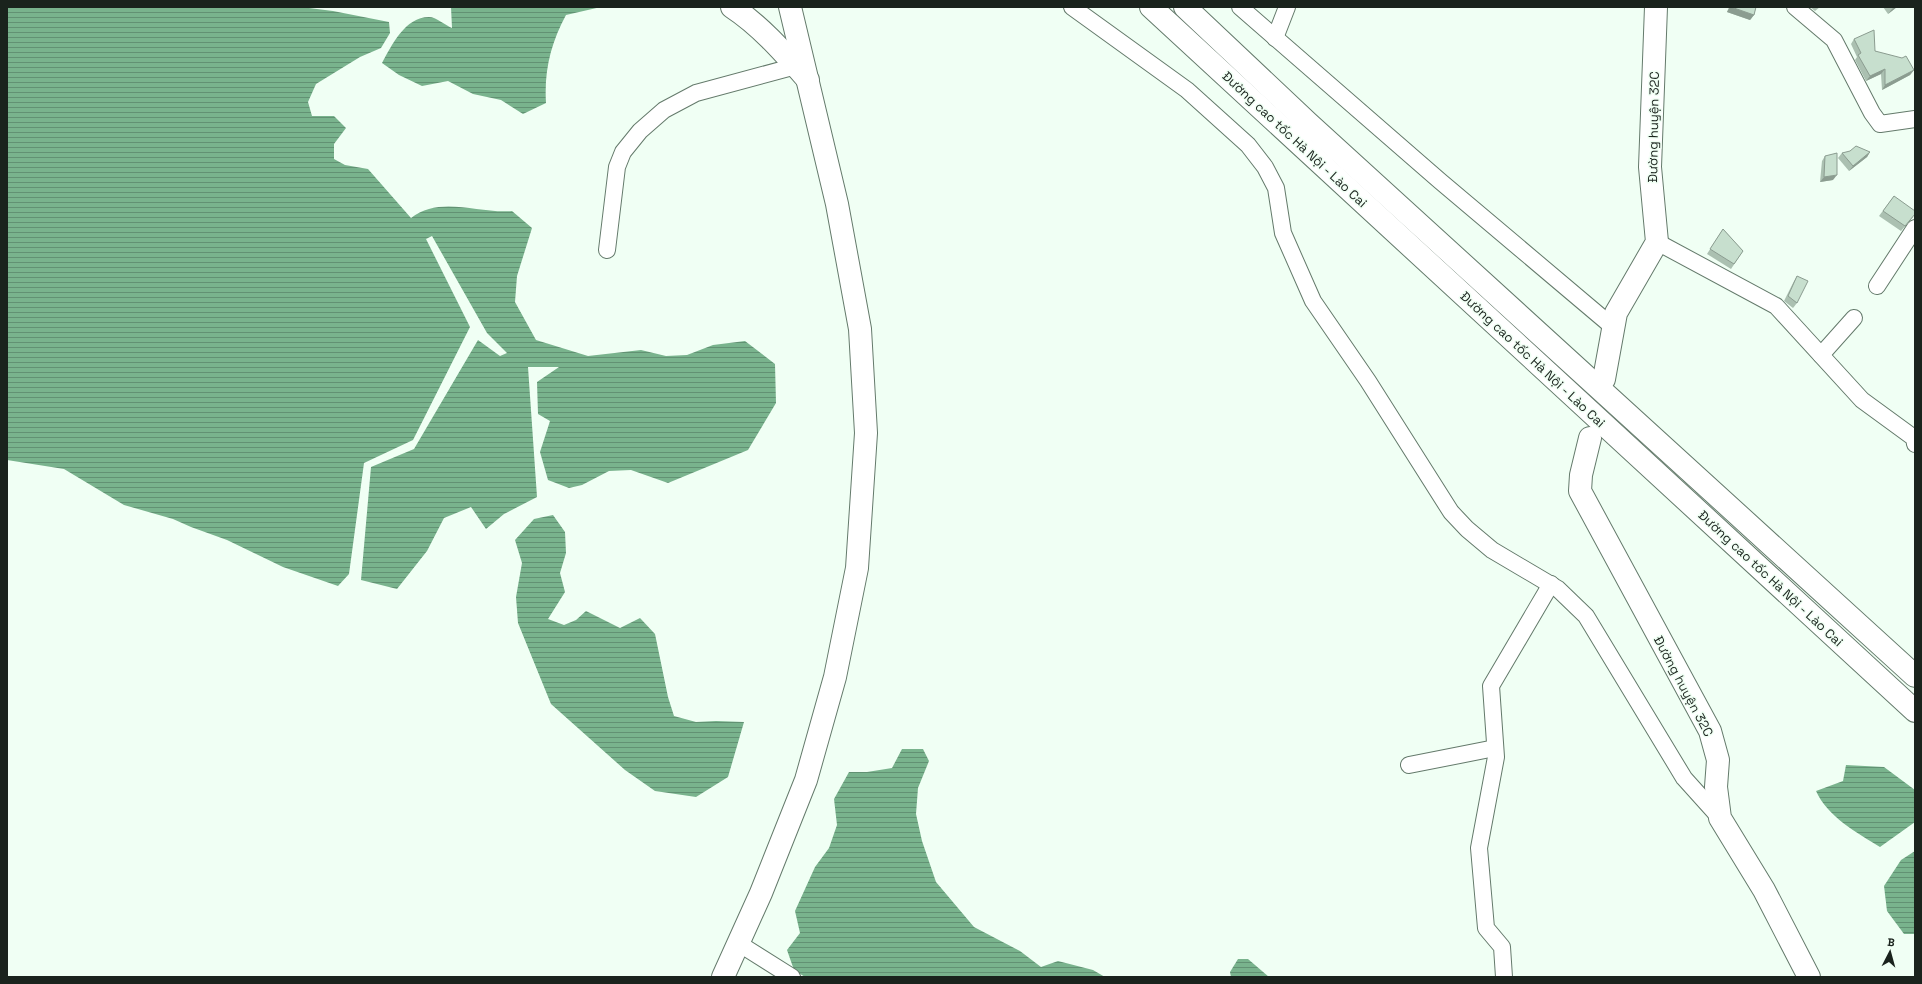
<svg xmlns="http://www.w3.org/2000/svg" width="1922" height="984" font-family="'Space Grotesk',sans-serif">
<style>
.water{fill:url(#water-rules)}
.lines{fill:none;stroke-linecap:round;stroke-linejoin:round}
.street-casing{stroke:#647a6b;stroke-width:18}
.secondary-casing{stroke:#647a6b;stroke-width:24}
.highway-casing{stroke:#647a6b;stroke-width:24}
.street{stroke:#fff;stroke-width:16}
.secondary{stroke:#fff;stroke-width:22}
.highway{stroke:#fff;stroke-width:22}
.wall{fill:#abc0b1}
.shaded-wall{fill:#8b9c90}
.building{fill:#c7dfce;stroke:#8b9c90}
.labels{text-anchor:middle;stroke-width:3;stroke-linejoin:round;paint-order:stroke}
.street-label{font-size:13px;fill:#1a231d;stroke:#f0fff4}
</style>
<defs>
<pattern id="water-rules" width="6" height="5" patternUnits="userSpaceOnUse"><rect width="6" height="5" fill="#79b38d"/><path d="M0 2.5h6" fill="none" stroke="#629173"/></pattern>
</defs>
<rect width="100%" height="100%" fill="#f0fff4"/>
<!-- water -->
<g class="water">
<path d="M7,7H301L333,11L389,22L390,33L381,48L360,57L316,84L308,102L312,116H334L346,128L334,144V159L345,165L368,169L411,218C440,195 479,214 512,211L532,228L517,276L515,302L536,340L588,356L641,350L666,356L687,355L713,345L745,341L775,364L776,403L748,450L668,483L631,470L609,471L582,485L569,488L548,480L540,452L550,421L538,414L537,382L559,367H528L537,497L504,514L486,529L471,507L444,518L427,551L397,589L361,580L371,467L414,449L478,340L500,356L507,353L487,333L432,236L426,239L470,327L413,440L364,463L349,574L338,586L283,567L227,540L191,527L173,519L124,505L64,469L7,460Z"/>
<path d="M451,7H601L566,15C551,43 544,70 546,103L523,114L501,100L473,94L448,81L422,86L399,75L382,63C392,45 405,17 429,17C436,17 445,25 452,28Z"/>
<path d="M553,515L565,532L566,553L560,573L565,592L548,619L564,625L576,620L586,611L620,628L640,618L655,634L668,697L674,716L696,722L716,721L744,722L728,777L696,797L655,791L625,770L551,704L518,623L516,597L522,563L515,540L534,519Z"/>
<path d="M902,749H923L929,761L918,788L916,814L922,841L936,882L974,927L1020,951L1041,967L1058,961L1093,970L1105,977H805L794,970L787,950L800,933L795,911L815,867L829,848L837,825L834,799L849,772H867L892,768Z"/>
<path d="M1846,765L1884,767L1915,790V822L1880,847C1857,833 1827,816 1816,791L1843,781Z"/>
<path d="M1915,851V934H1904L1887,911L1884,886L1901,860Z"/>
<path d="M1238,959H1248L1269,977H1231L1230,972Z"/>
</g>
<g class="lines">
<!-- street casing -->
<g class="street-casing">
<g id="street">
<path d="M1072,7L1187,90L1248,145L1265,167L1276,188L1283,233L1313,301L1368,381L1451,512L1467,529L1492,550L1558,589L1586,616L1684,778L1720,818"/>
<path d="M1240,7L1440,181L1613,327"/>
<path d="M1795,7L1834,40L1872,113L1880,124L1915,119"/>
<path d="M1275,38L1287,7"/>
<path d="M1657,242L1776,306L1862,400L1914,438L1915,444"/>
<path d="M607,250L617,167L623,152L640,131L664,110L696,93L796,66"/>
<path d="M1877,286L1915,228"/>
<path d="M1821,355L1854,318"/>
<path d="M1409,765L1495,748"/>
<path d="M738,943L792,977"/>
<path d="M1504,977L1502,947L1486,928L1479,848L1496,757L1491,686L1551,584"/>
</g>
</g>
<!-- secondary casing -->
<g class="secondary-casing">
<g id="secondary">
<path d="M1604,379L1616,313L1657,242L1650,167L1656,7"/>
<path d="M1590,438L1581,475L1580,491L1710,731L1718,760L1716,787L1720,818L1764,890L1809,977"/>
<path d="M723,977L761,893L806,780L835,677L857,568L866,433L860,329L837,204L790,7"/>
</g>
</g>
<!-- highway casing -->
<g class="highway-casing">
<g id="highway">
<path d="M732,7C761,26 785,54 808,80"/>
<path d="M1151,7L1915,711"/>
<path d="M1185,7L1308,123L1915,676"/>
</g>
</g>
<!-- street -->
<use href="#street" class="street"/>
<!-- secondary -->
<use href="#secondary" class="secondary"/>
<!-- highway -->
<use href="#highway" class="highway"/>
</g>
<!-- wall -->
<g class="wall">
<path d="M1729,7H1756L1754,15L1750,20L1727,12Z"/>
<path d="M1810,7H1820L1815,11Z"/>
<path d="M1883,7H1897L1888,14Z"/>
<path d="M1854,39L1875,51L1914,70L1910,75L1882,90L1881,74L1866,81L1855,60L1857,57L1851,44Z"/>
<path d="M1870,152L1867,157L1849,171L1838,158L1842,153Z"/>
<path d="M1825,156L1833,180L1820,182L1822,161Z"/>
<path d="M1894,196L1913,217L1901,231L1879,216Z"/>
<path d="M1723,229L1743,251L1731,269L1707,254Z"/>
<path d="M1797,276V303L1793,308L1784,301L1794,281Z"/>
</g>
<!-- shaded-wall -->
<g class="shaded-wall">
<path d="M1730,7L1754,15L1750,20L1727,12Z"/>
<path d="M1894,7H1897L1888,14L1892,9Z"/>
<path d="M1885,69L1881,74L1866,81L1870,76Z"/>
<path d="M1914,70L1910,75L1882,90L1885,85Z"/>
<path d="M1870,152L1867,157L1849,171L1853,166Z"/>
<path d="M1837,175L1833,180L1820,182L1824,177Z"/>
</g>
<!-- building -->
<g class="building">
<path d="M1731,7H1756L1754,15Z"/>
<path d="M1874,30L1875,51L1902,58L1906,56L1914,70L1885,85V69L1870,76L1858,55L1861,53L1854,39Z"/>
<path d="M1856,146L1870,152L1853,166L1842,153L1850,151Z"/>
<path d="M1837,153V175L1824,177L1825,156Z"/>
<path d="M1894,196L1915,211V214L1905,226L1883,211Z"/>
<path d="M1723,229L1743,251L1734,264L1710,249Z"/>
<path d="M1797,276L1808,281L1797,303L1788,296Z"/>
</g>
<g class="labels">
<!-- street labels -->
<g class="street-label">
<text transform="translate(1653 127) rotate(-89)" y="5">Đường huyện 32C</text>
<text transform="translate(1295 139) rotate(43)" y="5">Đường cao tốc Hà Nội - Lào Cai</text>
<text transform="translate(1533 359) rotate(43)" y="5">Đường cao tốc Hà Nội - Lào Cai</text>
<text transform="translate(1771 578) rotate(43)" y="5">Đường cao tốc Hà Nội - Lào Cai</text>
<text transform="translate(1684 686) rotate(62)" y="5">Đường huyện 32C</text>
</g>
</g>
<!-- border -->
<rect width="1922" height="984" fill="none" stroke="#1a231d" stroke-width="16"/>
<!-- north arrow -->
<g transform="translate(1890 952) rotate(6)" stroke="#f0fff4" stroke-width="3" paint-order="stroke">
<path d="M0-3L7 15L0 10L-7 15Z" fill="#1a231d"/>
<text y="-6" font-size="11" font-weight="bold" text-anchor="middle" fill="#1a231d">B</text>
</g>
</svg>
